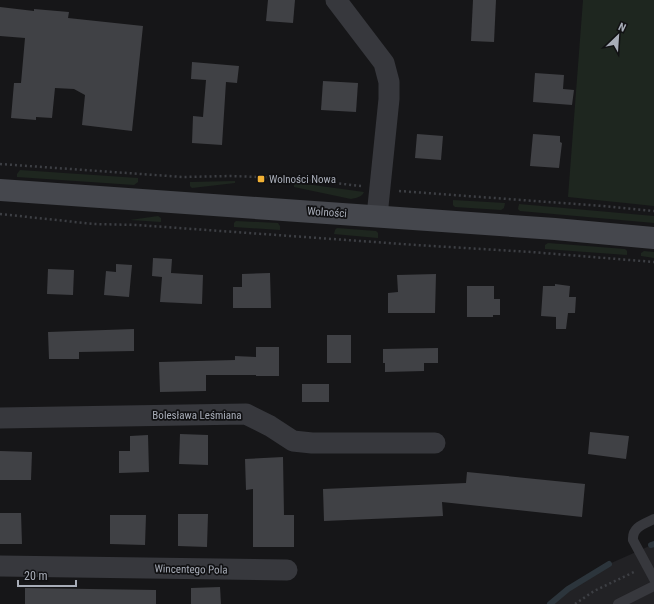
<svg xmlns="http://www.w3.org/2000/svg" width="654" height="604" font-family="'Roboto Condensed',sans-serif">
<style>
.built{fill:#222225}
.green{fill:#1e261f}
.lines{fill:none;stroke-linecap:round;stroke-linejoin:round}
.stream{stroke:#2c353c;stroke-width:6}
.building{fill:#404145}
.path{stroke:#3d3f44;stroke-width:2.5;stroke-dasharray:2 3;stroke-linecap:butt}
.lane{stroke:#37383d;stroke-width:10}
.street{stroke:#37383d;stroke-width:21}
.secondary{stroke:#45474d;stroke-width:22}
.poi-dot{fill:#f2b134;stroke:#111113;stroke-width:1.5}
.labels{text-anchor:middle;stroke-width:3.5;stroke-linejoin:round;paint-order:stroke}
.poi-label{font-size:11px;fill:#a8adb8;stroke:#111113;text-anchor:start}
.street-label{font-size:11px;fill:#a8adb8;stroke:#111113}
</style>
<rect width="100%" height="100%" fill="#161618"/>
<!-- built -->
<path class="built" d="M654,544V604H550L568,589L609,564Z"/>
<!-- green -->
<g class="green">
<path d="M583,0H654V206L568,197Z"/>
<path d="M20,170L138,178V182L134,185L17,177V174Z"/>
<path d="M235,181V183L192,188L190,186V182Z"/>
<path d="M294,184L313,185L364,192C362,197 356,198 351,199L294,187Z"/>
<path d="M453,200L505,203L504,208L501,210L455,207L453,205Z"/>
<path d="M519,204L654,216V223L520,211L518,209Z"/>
<path d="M158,216L161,218V222L130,220Z"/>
<path d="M236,221L278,223L280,226V230L234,227V223Z"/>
<path d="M337,228L376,231L378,233V238L334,234L335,230Z"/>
<path d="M548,243L625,249L627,251V255L545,249V245Z"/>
<path d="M644,251L654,252V258L641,256V253Z"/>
</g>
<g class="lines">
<!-- stream -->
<g class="stream">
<path d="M651,545L654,544"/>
<path d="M550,604L568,589L609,564"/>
</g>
</g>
<!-- building -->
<g class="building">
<path d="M268,0H295L293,23L266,21Z"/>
<path d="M473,0H496L494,42L471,41Z"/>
<path d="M0,7L34,11V9L69,12L68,18L143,26L132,131L82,125L85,95L74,89L55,88L52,118L36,117V120L11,118L14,83H21L25,38L0,36Z"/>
<path d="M192,62L239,66L237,83L226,82L222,145L192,143L193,116L203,117L206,80L191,79Z"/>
<path d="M535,73L564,75L563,89L574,90L572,105L533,102Z"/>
<path d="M323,81L358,83L356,112L321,110Z"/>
<path d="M417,134L443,136L441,160L415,158Z"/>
<path d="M533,134L560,136V142L562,143L559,168L530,166Z"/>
<path d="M153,258L172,259L171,273L203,275L202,304L160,302L162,277L152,276Z"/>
<path d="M116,264L132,265L129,297L104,295L106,271L116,272Z"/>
<path d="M48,269L74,270L73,295L47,294Z"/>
<path d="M270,273L271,308H233V287H242V274Z"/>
<path d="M436,274L435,313H388V293L398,292L397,275Z"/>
<path d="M555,284L570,286L569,297H576L575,313H568L566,329H556V317L541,316L543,286H555Z"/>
<path d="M467,286H494V299H500V315H493V317H467Z"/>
<path d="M134,329V351L79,352V359H49L48,332Z"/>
<rect x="327" y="335" width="24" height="28"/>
<path d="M256,347H279V376H256V375H206V391L160,392L159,362L235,360V356L256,357Z"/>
<path d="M438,348V363H424V371L385,372V363H383V349Z"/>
<rect x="302" y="384" width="27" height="18"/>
<path d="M590,432L629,436L626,459L588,454Z"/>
<path d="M180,434L208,435V465L179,464Z"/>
<path d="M148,435L149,472L119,473V451H130V436Z"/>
<path d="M0,451L32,452L31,480H0Z"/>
<path d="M283,457L284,515H294V547H253V489L246,490L245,459Z"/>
<path d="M467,472L585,484L582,517L442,502L443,516L324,521L323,489L466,483Z"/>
<path d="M0,513H21L22,544H0Z"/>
<path d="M178,514H208L207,547L178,546Z"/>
<path d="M110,515H146L145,545L110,544Z"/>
<path d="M220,587L221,604H191V588Z"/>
<path d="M25,588L156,590V604H25Z"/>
</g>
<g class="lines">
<!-- path -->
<g class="path">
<path d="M0,164L183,177L231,176L287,178L325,182L361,186"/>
<path d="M399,191L603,206L654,211"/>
<path d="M0,214L94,224L137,225L416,245L531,252L654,262"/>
<path d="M575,604L594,591L634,572"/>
</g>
<!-- lane -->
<g class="lane">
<path d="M654,519C644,524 632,527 633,540L654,579"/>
<path d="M618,604L654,586"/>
</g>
<!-- street -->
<g class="street">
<path d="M336,0L384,63L389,82V99L377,216"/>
<path d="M0,418L246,414L270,426L293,441L312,443H435"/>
<path d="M0,566L287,570"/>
</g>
<!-- secondary -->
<path class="secondary" d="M0,190L555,229L654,238"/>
</g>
<!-- markers -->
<rect class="poi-dot" x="257" y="175" width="8" height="8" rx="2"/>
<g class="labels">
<!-- poi labels -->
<g class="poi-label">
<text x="269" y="183">Wolności Nowa</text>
</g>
<!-- street labels -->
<g class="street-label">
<text transform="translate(327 212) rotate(4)" y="4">Wolności</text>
<text x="197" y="419">Bolesława Leśmiana</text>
<text transform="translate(191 569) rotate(1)" y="4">Wincentego Pola</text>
</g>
</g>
<!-- north arrow -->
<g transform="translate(618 36) rotate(25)" stroke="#111113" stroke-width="3" paint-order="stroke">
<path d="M0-3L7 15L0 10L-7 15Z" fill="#a8adb8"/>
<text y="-6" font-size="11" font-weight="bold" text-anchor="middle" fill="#a8adb8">N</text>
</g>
<!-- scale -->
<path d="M18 580v6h58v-6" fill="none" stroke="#a8adb8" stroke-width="2"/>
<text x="24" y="580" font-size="12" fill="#a8adb8" stroke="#111113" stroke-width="3" paint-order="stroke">20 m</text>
</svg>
